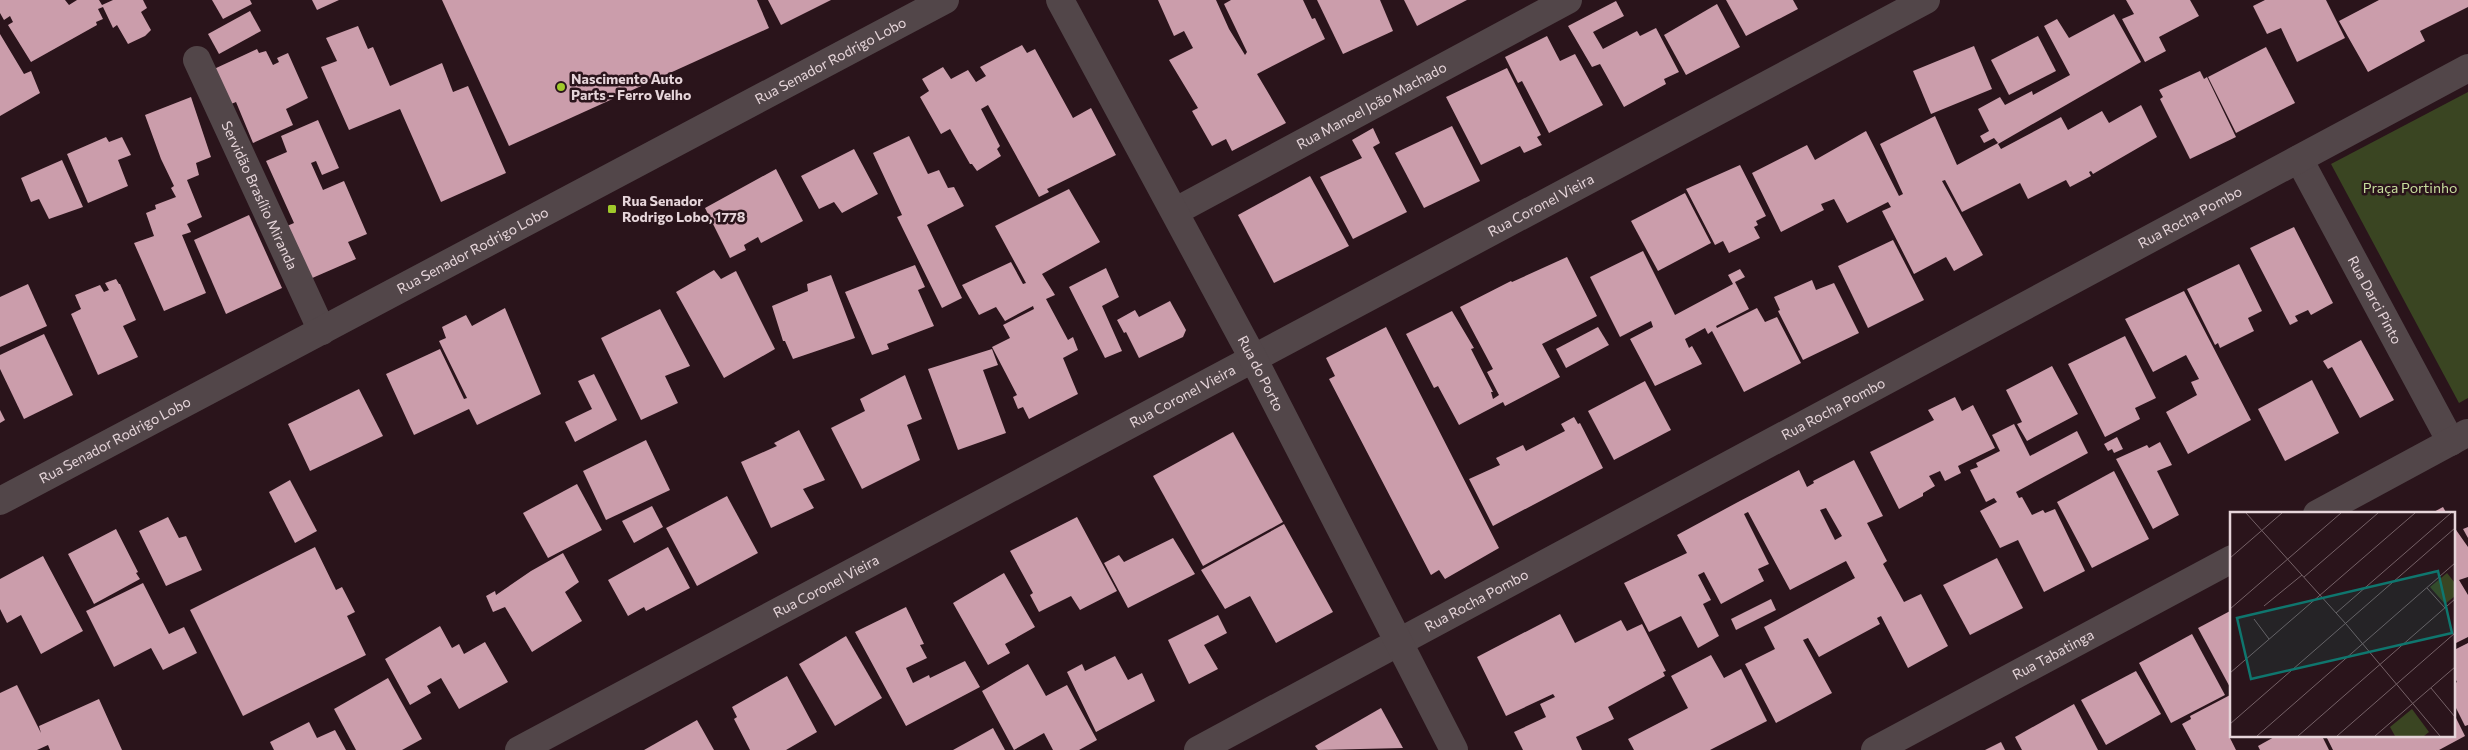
<svg xmlns="http://www.w3.org/2000/svg" width="2468" height="750" font-family="Commissioner,sans-serif">
<style>
.green{fill:#3a4522}
.building{fill:#cb9dab;fill-rule:evenodd}
.lines{fill:none;stroke-linecap:round;stroke-linejoin:round}
.minor{stroke:#524649;stroke-width:28}
.tertiary{stroke:#524649;stroke-width:28}
.poi-dot{fill:#a0c92b;stroke:#2a141b;stroke-width:2}
.labels{text-anchor:middle;stroke-width:5;stroke-linejoin:round;paint-order:stroke}
.street-label{font-size:14px;fill:#e6d5da;stroke:#2a141b}
.poi-label{font-size:14px;font-weight:bold;fill:#e6d5da;stroke:#2a141b;text-anchor:start}
.park-label{font-size:14px;fill:#c8de9e;stroke:#2a141b}
.inset-road{fill:none;stroke:#756167;stroke-width:1}
.view{fill:#0f766e;fill-opacity:0.15;stroke:#0f766e;stroke-width:2.5}
.inset-edge{fill:none;stroke:#e6d5da;stroke-width:2.5}
</style>
<rect width="100%" height="100%" fill="#2a141b"/>
<!-- green -->
<path class="green" d="M2468,92V398L2459,403L2331,164Z"/>
<!-- building -->
<g class="building">
<path d="M0,0H65L69,5L77,0H99L102,5L113,0H143L147,8L141,12L151,30L145,36L128,44L117,25L113,28L103,7L98,9L103,19L96,22L97,25L31,62L8,25L13,22L10,16L4,20L0,13Z"/>
<path d="M212,0H250L252,4L223,19Z"/>
<path d="M312,0H339L317,10Z"/>
<path d="M442,0H757L769,28L509,146Z"/>
<path d="M768,0H831L781,25Z"/>
<path d="M1158,0H1216L1229,29L1245,55L1247,52L1224,4L1231,0H1303L1312,19L1315,18L1325,39L1257,74L1286,123L1232,151L1226,139L1212,146L1192,111L1198,108L1169,60L1193,48L1184,31L1174,36Z"/>
<path d="M1317,0H1380L1393,31L1343,54Z"/>
<path d="M1404,0H1467L1417,26Z"/>
<path d="M1726,0H1793L1798,9L1746,36Z"/>
<path d="M2126,0H2190L2199,16L2159,37L2166,51L2145,62L2122,19L2134,14Z"/>
<path d="M2265,0H2326L2345,38L2297,62L2281,28L2267,34L2253,6Z"/>
<path d="M2379,0H2468V7L2420,31L2425,41L2368,72L2339,21Z"/>
<path d="M1616,1L1624,16L1593,32L1603,49L1637,31L1640,36L1656,28L1679,72L1664,79L1666,84L1624,107L1600,64L1592,67L1568,26Z"/>
<path d="M1717,4L1740,47L1686,75L1664,35Z"/>
<path d="M250,11L261,31L219,54L208,34Z"/>
<path d="M2114,14L2141,62L1998,144L2001,149L2061,117L2068,130L2102,111L2109,123L2141,105L2157,137L2093,174L2091,171L2089,172L2091,176L2070,187L2066,180L2028,199L2020,183L1962,212L1945,180L1942,181L1983,255L1954,271L1946,257L1914,274L1882,211L1891,207L1888,202L1847,223L1834,199L1821,204L1824,210L1781,232L1752,173L1807,145L1815,160L1866,131L1899,196L1903,194L1880,144L1935,116L1957,165L1998,143L1994,138L1984,143L1980,136L1989,131L1978,109L2000,97L2005,105L2032,91L2033,95L2070,75L2044,26L2057,19L2069,38Z"/>
<path d="M358,26L368,49L373,47L390,86L442,63L453,92L468,86L506,173L441,202L400,109L349,130L321,67L337,61L326,38Z"/>
<path d="M0,34L24,74L31,71L40,93L0,116Z"/>
<path d="M1547,36L1560,61L1575,54L1603,105L1549,133L1522,81L1518,83L1505,57Z"/>
<path d="M2038,36L2056,71L2009,95L1991,60Z"/>
<path d="M1022,45L1027,53L1035,49L1073,118L1091,108L1116,155L1047,189L1049,192L1039,197L988,105L981,109L1000,146L997,149L1001,156L977,171L972,164H970L950,129L941,134L920,97L929,91L922,79L943,67L951,79L968,70L976,82L986,76L980,67Z"/>
<path d="M1974,46L1992,89L1931,114L1913,71Z"/>
<path d="M2266,47L2295,103L2236,133L2208,77Z"/>
<path d="M257,49L259,53L266,51L273,65L279,62L277,58L288,53L308,98L286,109L293,125L253,143L236,102L231,104L214,69Z"/>
<path d="M1507,68L1541,135L1537,137L1542,145L1524,153L1520,146L1481,165L1446,97Z"/>
<path d="M2200,71L2204,79L2207,77L2236,137L2190,159L2160,99L2163,97L2159,90Z"/>
<path d="M191,97L211,157L196,163L199,175L187,180L202,217L187,224L191,232L182,235L206,293L164,311L134,243L154,236L146,213L156,209L155,205L176,197L171,188L174,186L161,159L145,115Z"/>
<path d="M318,120L339,168L322,175L316,161L311,163L323,190L344,181L367,234L348,242L356,259L310,279L287,226L294,223L266,161L287,152L281,136Z"/>
<path d="M1452,126L1480,181L1424,208L1395,153Z"/>
<path d="M1373,128L1380,143L1373,147L1407,212L1353,239L1320,177L1362,158L1352,140Z"/>
<path d="M909,136L928,174L939,170L948,188L954,187L964,206L927,225L962,298L942,308L897,217L902,215L873,153Z"/>
<path d="M106,137L109,142L122,137L131,155L118,160L128,186L88,203L67,154Z"/>
<path d="M854,149L878,194L842,213L834,202L819,209L801,176Z"/>
<path d="M62,160L83,207L49,219L39,199L31,202L21,178Z"/>
<path d="M1740,165L1766,216L1756,221L1758,225L1754,227L1760,238L1729,253L1723,241L1715,245L1686,189Z"/>
<path d="M776,169L803,221L761,243L758,237L744,245L746,250L730,258L705,208Z"/>
<path d="M1310,176L1349,246L1274,283L1238,215Z"/>
<path d="M1069,189L1100,242L1042,274L1055,295L1046,299L1068,340L1073,337L1078,350L1063,358L1078,394L1029,419L1023,407L1018,409L1013,397L1017,395L992,347L1010,338L1003,325L1034,309L1033,306L1005,321L996,307L979,315L962,285L1011,262L1023,284L1026,283L995,226Z"/>
<path d="M1685,193L1711,243L1658,271L1631,221Z"/>
<path d="M249,215L282,288L226,314L194,240Z"/>
<path d="M2294,227L2333,303L2311,315L2308,310L2295,316L2298,321L2290,325L2250,248Z"/>
<path d="M1893,240L1924,300L1868,328L1838,266Z"/>
<path d="M1643,251L1675,315L1733,284L1728,275L1740,269L1745,277L1735,282L1749,309L1716,326L1717,328L1757,308L1765,322L1777,317L1801,363L1744,392L1712,331L1708,334L1705,328L1685,339L1689,348L1692,346L1702,364L1655,386L1630,339L1653,327L1651,321L1620,337L1590,277Z"/>
<path d="M1567,257L1597,316L1542,344L1560,377L1505,406L1503,402L1459,425L1438,386L1434,388L1406,334L1452,311L1474,348L1471,349L1493,392H1491L1493,399L1499,395L1487,372L1493,369L1460,307L1511,281L1512,282Z"/>
<path d="M2239,264L2262,311L2248,318L2254,331L2220,348L2218,343L2215,345L2187,289Z"/>
<path d="M915,265L925,287L918,290L934,326L887,344L889,349L872,355L845,292Z"/>
<path d="M1106,268L1119,297L1102,306L1122,351L1105,358L1069,287Z"/>
<path d="M714,270L721,279L736,271L775,349L724,378L676,292Z"/>
<path d="M831,275L855,338L793,359L785,341H783L772,306L808,291L807,284Z"/>
<path d="M116,279L119,284H120L136,320L123,326L138,357L98,375L71,314L81,309L75,295L100,285L104,292L109,290L105,283Z"/>
<path d="M1812,280L1816,290L1834,283L1859,333L1803,360L1778,311L1780,310L1774,297Z"/>
<path d="M28,284L47,326L0,347V297Z"/>
<path d="M2184,291L2251,420L2188,454L2166,412L2197,395L2191,382L2199,379L2186,355L2153,372L2125,319Z"/>
<path d="M1170,301L1186,330L1183,337L1139,358L1126,332L1124,333L1117,320L1135,310L1139,317Z"/>
<path d="M505,308L541,394L477,425L469,409L414,435L386,374L440,349L464,399L467,398L439,341L446,338L442,327L466,315L472,326Z"/>
<path d="M660,309L690,366L665,376L678,403L641,420L601,338Z"/>
<path d="M1386,327L1499,548L1445,579L1439,570L1431,575L1329,379L1335,376L1326,358Z"/>
<path d="M1598,327L1609,345L1566,368L1556,349Z"/>
<path d="M44,334L73,395L24,419L0,369V355Z"/>
<path d="M2125,336L2156,398L2135,408L2140,419L2105,437L2068,364Z"/>
<path d="M2361,340L2394,400L2360,418L2332,367L2328,369L2323,361Z"/>
<path d="M992,349L998,365L983,370L1006,433L958,450L928,369Z"/>
<path d="M2052,366L2078,414L2027,441L2017,424L2022,422L2006,390Z"/>
<path d="M594,374L617,420L575,442L565,422L592,409L578,381Z"/>
<path d="M905,375L922,419L907,425L920,460L862,489L831,428L865,411L860,399Z"/>
<path d="M2312,380L2339,433L2285,461L2258,409Z"/>
<path d="M1645,381L1671,430L1614,460L1588,411Z"/>
<path d="M359,389L383,436L310,471L288,424Z"/>
<path d="M1955,397L1962,411L1973,405L1995,448L1958,466L1961,473L1945,481L1940,471L1929,476L1935,486L1923,493V496L1899,509L1870,452L1934,420L1928,410Z"/>
<path d="M0,410L5,420L0,423Z"/>
<path d="M1574,417L1578,424L1580,423L1603,468L1493,526L1469,479L1500,465L1496,458L1523,445L1526,451L1565,431L1561,424Z"/>
<path d="M2014,424L2030,456L2077,431L2088,453L2016,492L2019,498L2022,497L2032,515L2043,510L2045,513L2055,509L2085,571L2044,592L2018,540L2000,548L1980,511L1997,502L1994,498L1986,502L1970,470L1978,467L1976,463L2000,451L1992,435Z"/>
<path d="M799,430L825,480L803,489L814,508L771,528L741,462L777,446L774,443Z"/>
<path d="M1233,432L1283,522L1203,566L1153,476Z"/>
<path d="M2117,437L2123,449L2114,453L2112,449L2108,451L2104,444Z"/>
<path d="M646,440L670,490L606,520L583,471Z"/>
<path d="M2160,442L2172,465L2157,471L2179,515L2153,529L2116,459L2147,445L2149,448Z"/>
<path d="M1854,460L1883,516L1867,523L1887,561L1883,564L1904,602L1921,594L1948,646L1908,668L1881,616L1877,618L1880,624L1819,657L1808,638L1803,640L1832,693L1776,723L1745,664L1775,649L1764,627L1855,578L1846,561L1790,590L1748,512L1744,514L1769,564L1758,569L1764,581L1721,604L1704,572L1698,575L1711,600L1703,604L1719,636L1698,648L1681,616L1649,632L1624,583L1687,553L1677,535L1738,502L1799,470L1807,487L1814,483L1813,481ZM1826,508L1842,536L1835,540L1820,510Z"/>
<path d="M2114,471L2149,539L2092,568L2057,502Z"/>
<path d="M290,480L317,531L295,543L269,492Z"/>
<path d="M577,484L602,530L548,558L523,513Z"/>
<path d="M727,496L758,553L697,586L666,528Z"/>
<path d="M652,506L663,527L634,543L622,521Z"/>
<path d="M2443,507L2447,514H2430Z"/>
<path d="M168,517L179,538L186,536L202,570L166,586L139,531Z"/>
<path d="M1077,517L1117,591L1080,610L1071,596L1039,612L1030,595L1033,593L1010,551Z"/>
<path d="M1284,524L1333,612L1276,643L1250,596L1225,609L1201,570Z"/>
<path d="M2454,527L2468,547V577L2459,580L2468,595V637L2454,644Z"/>
<path d="M2468,527V538L2463,529Z"/>
<path d="M116,529L138,572L136,573L140,579L94,604L68,554Z"/>
<path d="M1173,538L1195,574L1128,608L1104,563L1119,555L1124,562Z"/>
<path d="M315,547L336,590L342,587L355,612L347,616L366,655L243,716L190,610Z"/>
<path d="M668,547L690,588L646,611L644,607L628,616L608,580Z"/>
<path d="M563,553L579,582L565,592L582,621L532,652L505,607L493,612L486,596L495,591L496,595L531,571Z"/>
<path d="M43,556L83,631L41,654L21,615L7,623L0,609V579Z"/>
<path d="M1997,558L2023,608L1970,635L1943,585Z"/>
<path d="M1004,573L1035,627L1005,644L1010,653L988,665L953,603Z"/>
<path d="M143,583L169,634L184,627L197,653L163,670L151,648L114,667L86,611Z"/>
<path d="M1771,599L1776,610L1736,630L1731,619Z"/>
<path d="M906,607L924,644L920,645L927,658L906,668L913,683L929,675L930,678L965,661L980,687L906,726L855,632Z"/>
<path d="M2232,610V691L2198,628Z"/>
<path d="M1560,614L1575,643L1621,620L1627,631L1642,624L1666,671L1663,672L1665,676L1608,707L1614,719L1576,737L1582,750H1523L1514,732L1546,717L1540,704L1555,697L1553,694L1506,716L1477,657Z"/>
<path d="M1218,615L1227,633L1204,645L1218,669L1189,684L1168,640Z"/>
<path d="M440,626L452,648L459,644L464,654L485,642L508,682L459,709L441,678L427,686L431,693L410,705L385,659Z"/>
<path d="M2192,634L2225,695L2171,723L2139,663Z"/>
<path d="M846,636L882,698L835,726L799,664Z"/>
<path d="M2468,643V725L2465,726L2454,704V684L2457,682L2454,676V650Z"/>
<path d="M1711,655L1724,678L1741,669L1767,721L1710,750H1634L1628,739L1688,708L1671,676Z"/>
<path d="M1115,656L1128,680L1142,673L1155,701L1096,732L1067,672L1082,664L1085,671Z"/>
<path d="M1028,664L1046,696L1067,685L1097,740L1079,750H1053L1044,733L1014,750L982,691Z"/>
<path d="M2136,671L2161,714L2106,745L2081,700Z"/>
<path d="M787,676L817,732L786,750H750L734,719L737,717L732,707Z"/>
<path d="M388,678L422,739L402,750H356L334,709Z"/>
<path d="M17,685L41,733L39,726L99,699L122,750H50L48,745L37,750H0V693Z"/>
<path d="M2232,694V734L2229,736L2236,750H2196L2182,724L2191,719L2190,716Z"/>
<path d="M2074,704L2098,750H2022L2015,737Z"/>
<path d="M1381,708L1403,748L1318,750L1315,746Z"/>
<path d="M2454,714L2465,736L2439,750H2333L2326,736H2454Z"/>
<path d="M697,720L714,750H644Z"/>
<path d="M309,722L317,738L335,730L346,750H274L270,742Z"/>
<path d="M993,728L1005,750H953Z"/>
<path d="M2276,736H2322L2329,750H2260L2258,746Z"/>
<path d="M2001,742L2005,750H1985Z"/>
</g>
<g class="lines">
<!-- minor -->
<g class="minor">
<path id="s1" d="M197,60L322,331"/>
<path id="s2" d="M2299,159L2451,442"/>
<path id="s3" d="M1176,211L1568,0"/>
<path d="M2317,514L2467,433"/>
<path id="s4" d="M519,750L1926,0"/>
<path id="s5" d="M1198,750L2468,68"/>
<path id="s6" d="M1875,750L2232,559"/>
</g>
<!-- tertiary -->
<g class="tertiary">
<path id="s7" d="M1060,0L1253,358L1454,750"/>
<path id="s8" d="M0,501L945,0"/>
</g>
</g>
<!-- markers -->
<g class="poi-dot">
<circle cx="561" cy="87" r="5"/>
<rect x="607" y="204" width="10" height="10" rx="2.5"/>
</g>
<g class="labels">
<!-- street labels -->
<g class="street-label">
<text dy="5" stroke="none"><textPath href="#s8" startOffset="940">Rua Senador Rodrigo Lobo</textPath></text>
<text dy="5" stroke="none"><textPath href="#s3" startOffset="222">Rua Manoel João Machado</textPath></text>
<text dy="5" stroke="none"><textPath href="#s1" startOffset="149">Servidão Brasílio Miranda</textPath></text>
<text dy="5" stroke="none"><textPath href="#s4" startOffset="1158">Rua Coronel Vieira</textPath></text>
<text dy="5" stroke="none"><textPath href="#s5" startOffset="1126">Rua Rocha Pombo</textPath></text>
<text dy="5" stroke="none"><textPath href="#s8" startOffset="535">Rua Senador Rodrigo Lobo</textPath></text>
<text dy="5" stroke="none"><textPath href="#s2" startOffset="160">Rua Darci Pinto</textPath></text>
<text dy="5" stroke="none"><textPath href="#s7" startOffset="424">Rua do Porto</textPath></text>
<text dy="5" stroke="none"><textPath href="#s4" startOffset="752">Rua Coronel Vieira</textPath></text>
<text dy="5" stroke="none"><textPath href="#s5" startOffset="721">Rua Rocha Pombo</textPath></text>
<text dy="5" stroke="none"><textPath href="#s8" startOffset="130">Rua Senador Rodrigo Lobo</textPath></text>
<text dy="5" stroke="none"><textPath href="#s4" startOffset="348">Rua Coronel Vieira</textPath></text>
<text dy="5" stroke="none"><textPath href="#s5" startOffset="316">Rua Rocha Pombo</textPath></text>
<text dy="5" stroke="none"><textPath href="#s6" startOffset="202">Rua Tabatinga</textPath></text>
</g>
<!-- poi labels -->
<g class="poi-label">
<text x="571" y="84">Nascimento Auto<tspan x="571" dy="16">Parts - Ferro Velho</tspan></text>
<text x="622" y="206">Rua Senador<tspan x="622" dy="16">Rodrigo Lobo, 1778</tspan></text>
</g>
<!-- park labels -->
<g class="park-label">
<text x="2410" y="193">Praça Portinho</text>
</g>
</g>
<!-- overview -->
<g transform="translate(2230 512)">
<rect width="225" height="225" fill="#2a141b"/>
<path d="M217,61L225,71V84L215,92L200,75ZM182,197L199,220L194,224H165L160,215Z" fill="#3a4522"/>
<path class="inset-road" d="M16,1L116,112L210,224M0,46L52,1M74,65L148,1M197,76L215,96M34,94L72,63M0,97L111,1M106,101L221,1M24,107L39,127M0,161L185,1M201,176L225,205M0,212L225,16M27,224L225,51M68,224L225,87M107,224L225,121M145,224L225,155"/>
<path class="view" d="M208,59L222,121L21,167L7,106Z"/>
<rect width="225" height="225" class="inset-edge"/>
</g>
</svg>
